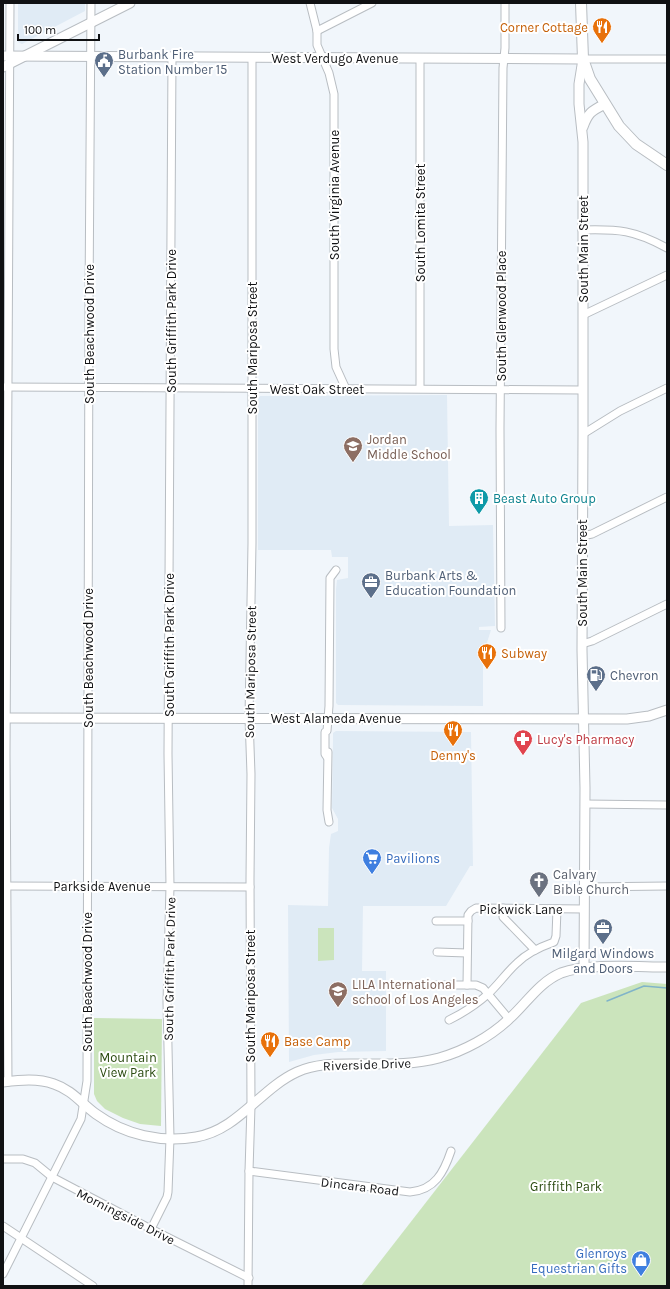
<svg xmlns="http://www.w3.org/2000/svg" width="670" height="1289" font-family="Karla,sans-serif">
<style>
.built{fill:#e0ebf5}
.green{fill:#cbe4bc}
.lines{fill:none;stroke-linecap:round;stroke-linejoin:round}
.stream{stroke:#80b4c9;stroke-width:1.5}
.minor-casing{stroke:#b8bdc2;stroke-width:9}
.secondary-casing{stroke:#b8bdc2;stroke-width:11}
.primary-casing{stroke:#b8bdc2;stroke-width:12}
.minor{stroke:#fff;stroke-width:7}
.secondary{stroke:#fff;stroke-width:9}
.primary{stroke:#fff;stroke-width:10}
.labels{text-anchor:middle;stroke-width:4;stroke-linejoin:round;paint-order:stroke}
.food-label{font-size:13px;fill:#c56008;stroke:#fff;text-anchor:start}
.service-label{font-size:13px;fill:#4e5e75;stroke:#fff;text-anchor:start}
.street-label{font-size:13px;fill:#101113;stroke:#fff}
.education-label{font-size:13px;fill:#785e54;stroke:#fff;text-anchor:start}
.culture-label{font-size:13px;fill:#0d838f;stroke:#fff;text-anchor:start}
.health-label{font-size:13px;fill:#be3a42;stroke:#fff;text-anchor:start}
.shop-label{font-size:13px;fill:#366cbe;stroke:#fff;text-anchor:start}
.worship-label{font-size:13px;fill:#5b616d;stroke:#fff;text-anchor:start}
.park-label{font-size:13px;fill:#2b4b11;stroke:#fff}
</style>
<rect width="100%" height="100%" fill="#f1f6fb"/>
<!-- built -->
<g class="built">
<path d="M18,3H85V11L22,44L18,42Z"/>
<path d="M447,395L449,526L493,525L495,626L479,627V630H491L483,655V706L338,705L336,703V589L337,580L348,578V557H332L331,550H258V399L260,396Z"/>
<path d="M336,731L471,732L473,866H470L446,906H363L362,971H386V1051L338,1052L314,1055L289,1062L288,905L328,906L329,848L331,834L338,831V819L332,808L333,740V733Z"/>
</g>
<!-- green -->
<g class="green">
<path d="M318,928H334V960L318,961Z"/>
<path d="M642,982L667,984V1286H361L581,1003Z"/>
<path d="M94,1018L162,1019L161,1126L140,1124L123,1118L105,1109L97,1101L94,1094Z"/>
</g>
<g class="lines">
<!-- stream -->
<path class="stream" d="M607,1001L644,986L667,988"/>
<!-- minor casing -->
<g class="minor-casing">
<g id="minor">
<path d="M310,3L317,31V45L329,73L334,94V349L336,367L346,389"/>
<path d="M317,31L372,3"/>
<path d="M583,59H667"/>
<path d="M582,230C619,229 634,230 667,248"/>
<path d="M583,315L667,275"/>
<path d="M3,387L582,390"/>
<path d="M420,388V58"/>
<path d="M583,434L620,411L667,388"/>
<path d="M582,536L592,534L667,497"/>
<path d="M501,628L500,429L503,68L505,48V3"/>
<path d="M582,644L592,641L667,604"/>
<path d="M328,752L327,810L329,822"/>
<path d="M327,757L325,754V732L327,731L329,706L330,578L336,570"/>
<path d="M585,804L667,805"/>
<path d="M4,886L250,887"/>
<path d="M584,887L667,886"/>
<path d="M503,908V917L535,950"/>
<path d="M436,921H468"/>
<path d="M437,952L467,953"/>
<path d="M437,985H467"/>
<path d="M509,1019L483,988L476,985H467L468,915L471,911L476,908L584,909"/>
<path d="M449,1020C463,1013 476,1005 488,994C498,985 506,973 517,963C527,953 540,947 554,942L556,936L557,909"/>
<path d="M8,1082L6,754L10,3"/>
<path d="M3,1159H23L35,1163L52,1177L151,1229L249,1278"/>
<path d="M249,1171L410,1192C435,1190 444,1172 451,1151"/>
<path d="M3,1226L93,1286"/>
<path d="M151,1229L167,1197L168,1192L170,1138L167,1002L170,886L168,754L172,57"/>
<path d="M3,1274L81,1119L87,1081L89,303L91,3"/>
<path d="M248,1286L249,1171L251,1106L250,879L251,774L249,718L252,543V58"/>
</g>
</g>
<!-- secondary casing -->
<g class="secondary-casing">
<g id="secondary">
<path d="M3,56L583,59L579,84V104L583,142V434L582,650L585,788L584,968"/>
<path d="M3,67L130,3"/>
<path d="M583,127C588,113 591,111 605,104"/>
<path d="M3,718L627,719L649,716L667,710"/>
<path d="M3,1082C20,1080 38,1078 54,1084C72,1090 81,1103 96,1114C125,1135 161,1143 196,1137C238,1130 260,1089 297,1072C317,1063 338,1064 359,1064C386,1064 413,1065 439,1058C464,1051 490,1037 509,1019C527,1003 538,983 561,973C589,963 637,967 667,967"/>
</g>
</g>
<!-- primary casing -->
<g class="primary-casing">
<path id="primary" d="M581,3L583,59L590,79L619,126L636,144L667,165"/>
</g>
<!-- minor -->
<use href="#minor" class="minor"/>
<!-- secondary -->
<use href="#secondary" class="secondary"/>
<!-- primary -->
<use href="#primary" class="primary"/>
</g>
<!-- icons -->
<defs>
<g id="restaurant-pin" transform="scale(1)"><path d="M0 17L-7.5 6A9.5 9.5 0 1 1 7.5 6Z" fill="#e8710a" stroke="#fff"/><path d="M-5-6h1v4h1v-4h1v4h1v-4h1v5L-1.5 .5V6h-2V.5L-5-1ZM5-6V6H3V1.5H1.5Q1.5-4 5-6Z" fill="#fff"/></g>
<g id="civic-pin" transform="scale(1)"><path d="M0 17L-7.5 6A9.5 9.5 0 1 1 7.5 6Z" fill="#5c6f8a" stroke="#fff"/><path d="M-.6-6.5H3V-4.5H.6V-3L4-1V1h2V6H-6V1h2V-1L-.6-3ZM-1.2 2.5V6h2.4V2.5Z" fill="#fff"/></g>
<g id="school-pin" transform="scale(1)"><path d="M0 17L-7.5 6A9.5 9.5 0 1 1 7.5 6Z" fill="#8d6e63" stroke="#fff"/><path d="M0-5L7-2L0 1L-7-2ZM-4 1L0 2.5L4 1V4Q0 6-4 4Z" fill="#fff"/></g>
<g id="building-pin" transform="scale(1)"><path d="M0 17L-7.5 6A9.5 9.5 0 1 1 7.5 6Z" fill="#0f9aa8" stroke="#fff"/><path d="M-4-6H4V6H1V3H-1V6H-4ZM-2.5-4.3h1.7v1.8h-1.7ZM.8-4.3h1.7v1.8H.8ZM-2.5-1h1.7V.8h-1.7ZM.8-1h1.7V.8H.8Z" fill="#fff"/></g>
<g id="office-pin" transform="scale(1)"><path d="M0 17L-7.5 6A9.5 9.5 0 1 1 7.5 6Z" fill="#5c6f8a" stroke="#fff"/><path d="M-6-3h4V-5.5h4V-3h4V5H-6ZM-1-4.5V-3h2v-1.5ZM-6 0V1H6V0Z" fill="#fff"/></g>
<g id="fuel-pin" transform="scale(1)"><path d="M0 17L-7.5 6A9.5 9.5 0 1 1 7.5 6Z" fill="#5c6f8a" stroke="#fff"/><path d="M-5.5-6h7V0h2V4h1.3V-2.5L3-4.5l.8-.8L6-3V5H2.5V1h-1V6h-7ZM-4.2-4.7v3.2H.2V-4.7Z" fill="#fff"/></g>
<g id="pharmacy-pin" transform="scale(1)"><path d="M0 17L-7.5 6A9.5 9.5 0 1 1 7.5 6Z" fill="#e0444e" stroke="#fff"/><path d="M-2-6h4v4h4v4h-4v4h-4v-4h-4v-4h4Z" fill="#fff"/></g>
<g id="supermarket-pin" transform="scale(1)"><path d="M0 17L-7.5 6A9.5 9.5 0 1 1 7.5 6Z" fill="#3f7fe0" stroke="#fff"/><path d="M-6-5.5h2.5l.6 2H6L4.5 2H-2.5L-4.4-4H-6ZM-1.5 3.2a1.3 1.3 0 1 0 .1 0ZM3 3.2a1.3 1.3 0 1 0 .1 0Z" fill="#fff"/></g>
<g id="church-pin" transform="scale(1)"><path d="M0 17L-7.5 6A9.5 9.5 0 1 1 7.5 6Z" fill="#6b7280" stroke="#fff"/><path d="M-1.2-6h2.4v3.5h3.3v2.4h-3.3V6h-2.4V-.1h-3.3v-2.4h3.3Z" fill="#fff"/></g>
<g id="shop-pin" transform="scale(1)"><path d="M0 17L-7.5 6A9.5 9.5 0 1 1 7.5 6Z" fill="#3f7fe0" stroke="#fff"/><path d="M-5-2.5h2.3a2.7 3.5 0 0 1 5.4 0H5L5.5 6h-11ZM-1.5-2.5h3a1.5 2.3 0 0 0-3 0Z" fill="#fff"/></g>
</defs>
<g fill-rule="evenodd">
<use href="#restaurant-pin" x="602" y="27"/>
<use href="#civic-pin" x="104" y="61"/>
<use href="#school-pin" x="353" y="446"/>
<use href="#building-pin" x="479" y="498"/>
<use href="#office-pin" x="371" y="582"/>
<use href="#restaurant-pin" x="487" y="653"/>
<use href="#fuel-pin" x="596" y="675"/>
<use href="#restaurant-pin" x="453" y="730"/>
<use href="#pharmacy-pin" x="523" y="739"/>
<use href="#supermarket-pin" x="372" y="858"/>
<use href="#church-pin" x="539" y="881"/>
<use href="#office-pin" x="603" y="928"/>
<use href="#school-pin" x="338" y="991"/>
<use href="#restaurant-pin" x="270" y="1041"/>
<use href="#shop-pin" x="641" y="1260"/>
</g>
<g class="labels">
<!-- food labels -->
<g class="food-label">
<text x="588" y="32" text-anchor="end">Corner Cottage</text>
<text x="501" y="658">Subway</text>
<text x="453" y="760" text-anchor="middle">Denny's</text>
<text x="284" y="1046">Base Camp</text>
</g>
<!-- service labels -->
<g class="service-label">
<text x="118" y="59">Burbank Fire<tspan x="118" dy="15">Station Number 15</tspan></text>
<text x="385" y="580">Burbank Arts &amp;<tspan x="385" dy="15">Education Foundation</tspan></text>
<text x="610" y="680">Chevron</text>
<text x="603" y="958" text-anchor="middle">Milgard Windows<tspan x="603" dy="15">and Doors</tspan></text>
</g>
<!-- street labels -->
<g class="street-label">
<text x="335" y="63">West Verdugo Avenue</text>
<text transform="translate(334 195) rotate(-90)" y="5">South Virginia Avenue</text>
<text transform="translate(420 223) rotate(-90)" y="5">South Lomita Street</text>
<text transform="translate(583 249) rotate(-90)" y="5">South Main Street</text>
<text transform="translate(501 316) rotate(-90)" y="5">South Glenwood Place</text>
<text transform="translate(171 321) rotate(-90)" y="5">South Griffith Park Drive</text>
<text transform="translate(89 334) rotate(-90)" y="5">South Beachwood Drive</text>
<text transform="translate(252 348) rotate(-90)" y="5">South Mariposa Street</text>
<text x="317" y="394">West Oak Street</text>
<text transform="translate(582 573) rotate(-90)" y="5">South Main Street</text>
<text transform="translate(169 645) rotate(-90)" y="5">South Griffith Park Drive</text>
<text transform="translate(88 658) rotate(-90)" y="5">South Beachwood Drive</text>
<text transform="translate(250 672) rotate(-89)" y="5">South Mariposa Street</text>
<text x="336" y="723">West Alameda Avenue</text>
<text x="102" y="891">Parkside Avenue</text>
<text x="521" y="914">Pickwick Lane</text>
<text transform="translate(169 969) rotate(-89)" y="5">South Griffith Park Drive</text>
<text transform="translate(87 982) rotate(-90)" y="5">South Beachwood Drive</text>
<text transform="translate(250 996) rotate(-90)" y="5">South Mariposa Street</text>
<text transform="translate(367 1064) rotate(-2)" y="5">Riverside Drive</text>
<text transform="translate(360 1186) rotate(7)" y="5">Dincara Road</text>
<text transform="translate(126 1216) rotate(27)" y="5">Morningside Drive</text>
</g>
<!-- education labels -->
<g class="education-label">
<text x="367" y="444">Jordan<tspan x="367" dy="15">Middle School</tspan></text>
<text x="352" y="989">LILA International<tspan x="352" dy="15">school of Los Angeles</tspan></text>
</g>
<!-- culture labels -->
<g class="culture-label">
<text x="493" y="503">Beast Auto Group</text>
</g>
<!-- health labels -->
<g class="health-label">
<text x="537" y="744">Lucy's Pharmacy</text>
</g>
<!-- shop labels -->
<g class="shop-label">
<text x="386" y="863">Pavilions</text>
<text x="627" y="1258" text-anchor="end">Glenroys<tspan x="627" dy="15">Equestrian Gifts</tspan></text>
</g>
<!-- worship labels -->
<g class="worship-label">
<text x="553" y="879">Calvary<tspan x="553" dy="15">Bible Church</tspan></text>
</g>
<!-- park labels -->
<g class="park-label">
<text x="128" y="1062">Mountain<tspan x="128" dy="15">View Park</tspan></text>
<text x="566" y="1191">Griffith Park</text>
</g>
</g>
<!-- border -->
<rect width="670" height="1289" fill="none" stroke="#101113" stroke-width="8"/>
<!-- scale -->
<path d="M18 34v6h81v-6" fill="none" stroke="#101113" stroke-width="2"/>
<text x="24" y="34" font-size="12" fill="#101113" stroke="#ffffff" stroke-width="3" paint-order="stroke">100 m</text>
</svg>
